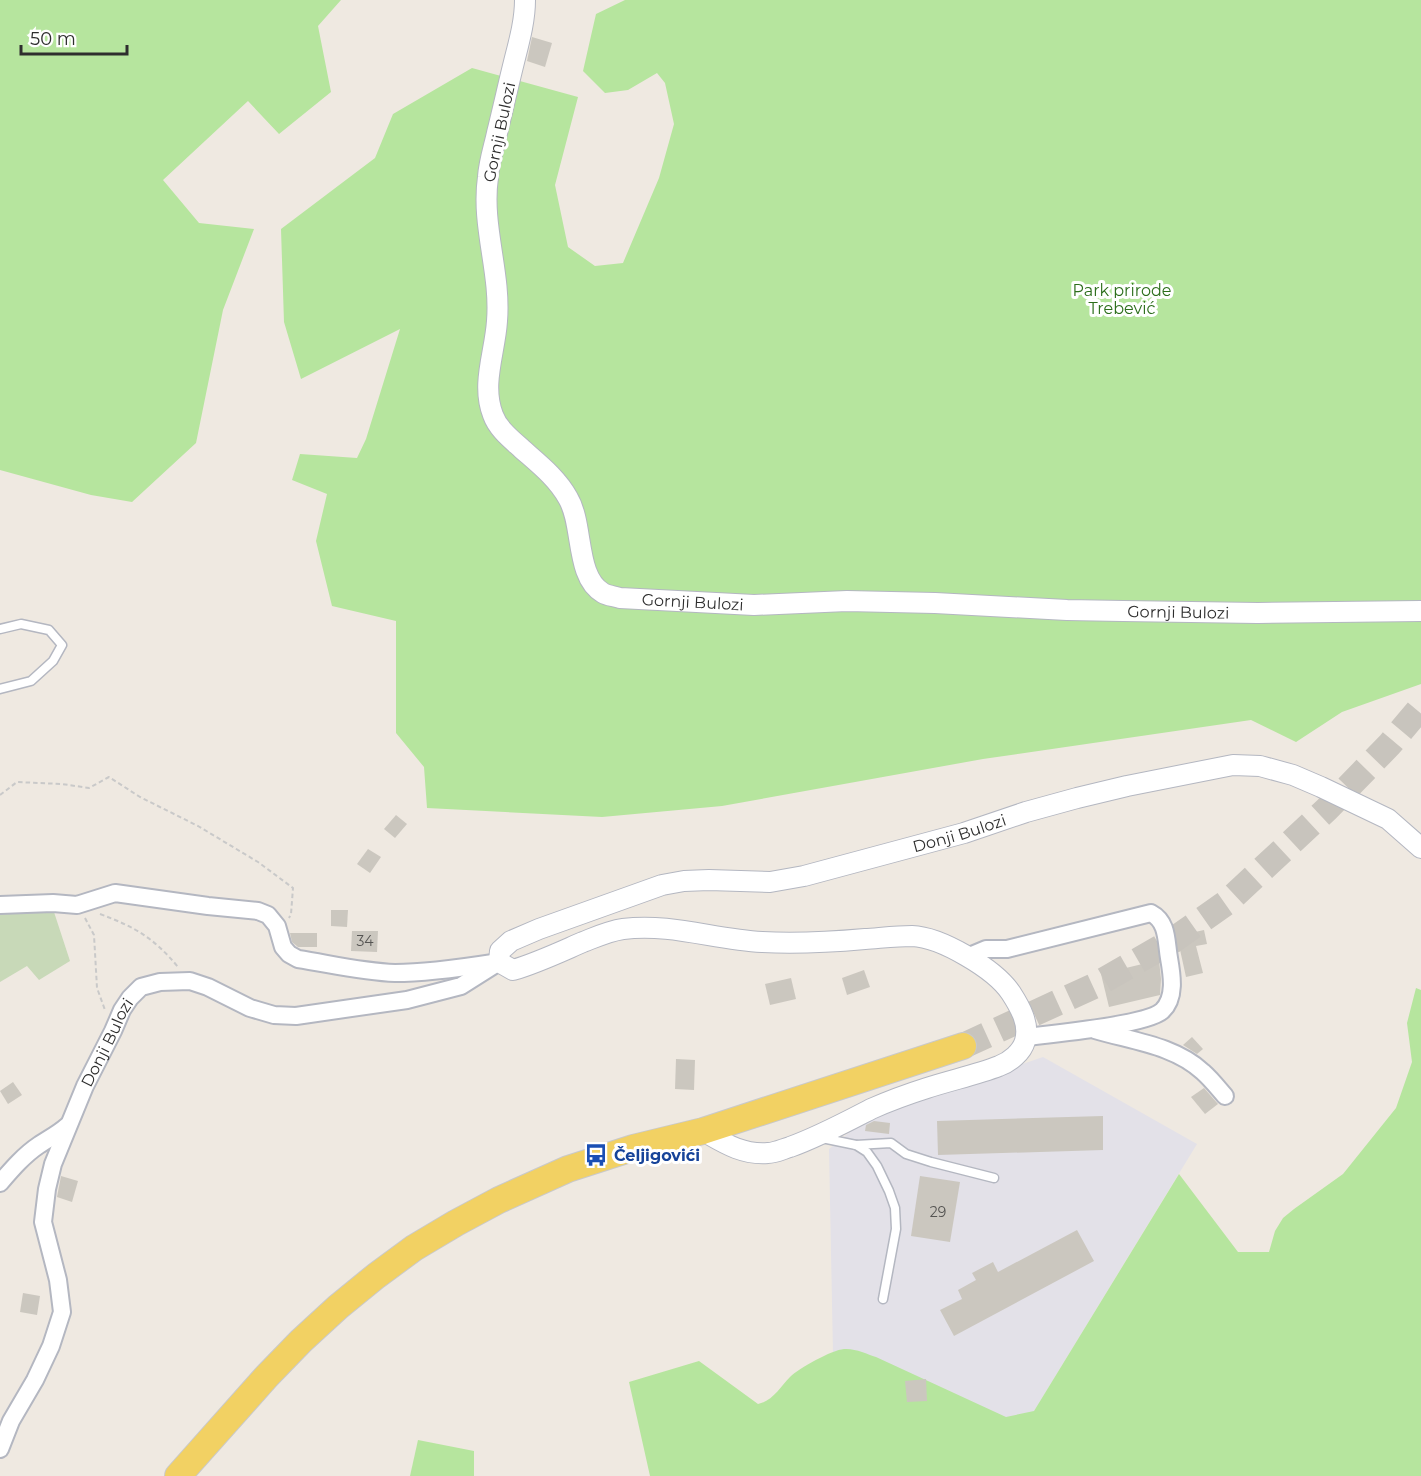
<svg xmlns="http://www.w3.org/2000/svg" width="1421" height="1476" font-family="Montserrat,sans-serif">
<style>
.industrial{fill:#e3e1e8}
.green{fill:#b6e59e}
.cemetery{fill:#c8d9b8}
.building{fill:#cbc7bf}
.lines{fill:none;stroke-linecap:round;stroke-linejoin:round}
.primary-tunnel{stroke:#c8c4bd;stroke-width:26;stroke-dasharray:26 13;stroke-linecap:butt}
.service-casing{stroke:#b4b7c1;stroke-width:11}
.minor-casing{stroke:#b4b7c1;stroke-width:20}
.tertiary-casing{stroke:#b4b7c1;stroke-width:22}
.primary-casing{stroke:#c9c9c9;stroke-width:28}
.path{stroke:#c9c9c9;stroke-width:2;stroke-dasharray:4.5 3;stroke-linecap:butt}
.service{stroke:#fff;stroke-width:8}
.minor{stroke:#fff;stroke-width:16}
.tertiary{stroke:#fff;stroke-width:20}
.primary{stroke:#f2d163;stroke-width:26}
.labels{text-anchor:middle;stroke-width:6;stroke-linejoin:round;paint-order:stroke}
.number-label{font-size:14px;fill:#555452}
.street-label{font-size:16px;fill:#2e2e2e;stroke:#fff}
.park-label{font-size:16px;fill:#2c6e1b;stroke:#fff}
.transit-label{font-size:16px;font-weight:bold;fill:#164399;stroke:#fff;text-anchor:start}
</style>
<rect width="100%" height="100%" fill="#efe9e1"/>
<!-- industrial -->
<path class="industrial" d="M1043,1057L1197,1144L1028,1421L834,1405L829,1149L869,1116Z"/>
<!-- green -->
<g class="green">
<path d="M0,0H341L318,26L331,92L279,134L248,101L163,180L199,223L254,229L223,310L196,443L132,502L91,495L0,470Z"/>
<path d="M625,0H1421V684L1342,712L1296,742L1251,720L983,759L722,806L602,817L427,808L424,767L396,733V621L332,606L316,541L327,494L292,480L300,454L357,458L366,439L400,329L301,379L284,322L281,229L375,158L393,114L472,68L578,97L555,185L568,247L595,266L623,263L659,178L674,124L665,83L657,73L628,90L605,93L583,71L596,14Z"/>
<path d="M1416,988L1421,990V1476H650L629,1382L699,1361L758,1404C773,1401 780,1387 790,1377C799,1368 832,1350 844,1349C855,1348 867,1354 876,1357L1006,1417L1034,1411L1179,1174L1238,1252H1269L1275,1231L1283,1218L1294,1209L1343,1174L1396,1108L1412,1062L1407,1023Z"/>
<path d="M418,1440L474,1451V1476H410Z"/>
</g>
<!-- cemetery -->
<path class="cemetery" d="M0,910L54,912L70,961L39,980L27,966L0,982Z"/>
<!-- building -->
<g class="building">
<path d="M532,37L552,43L545,67L527,61Z"/>
<path d="M396,815L407,824L395,838L384,829Z"/>
<path d="M368,849L381,857L370,873L357,864Z"/>
<path d="M331,910H348L347,927L331,926Z"/>
<path d="M1204,930L1207,944L1196,946L1203,973L1186,977L1177,936Z"/>
<path d="M352,931H378L377,952L351,951Z"/>
<path d="M290,933H317V947H298L292,942Z"/>
<path d="M1159,960L1161,979L1160,995L1109,1007L1101,974Z"/>
<path d="M864,970L870,987L847,995L842,978Z"/>
<path d="M791,978L796,999L770,1005L765,984Z"/>
<path d="M1192,1037L1203,1049L1197,1054L1183,1045Z"/>
<path d="M676,1059L695,1060L694,1090L675,1089Z"/>
<path d="M13,1082L22,1095L8,1104L0,1091Z"/>
<path d="M1204,1088L1218,1104L1205,1114L1191,1097Z"/>
<path d="M1103,1116V1150L938,1155L937,1121Z"/>
<path d="M874,1121L890,1123L889,1134L865,1131L866,1125Z"/>
<path d="M61,1176L78,1181L72,1202L57,1197Z"/>
<path d="M920,1176L960,1182L950,1242L911,1236Z"/>
<path d="M1077,1230L1094,1261L954,1336L940,1310L962,1299L958,1290L976,1280L972,1273L993,1262L998,1272Z"/>
<path d="M23,1293L40,1296L37,1315L20,1312Z"/>
<path d="M926,1379L927,1401L907,1402L905,1381Z"/>
</g>
<g class="lines">
<!-- primary-tunnel -->
<path class="primary-tunnel" d="M963,1046L1094,986L1172,941L1226,903L1327,809L1390,744L1421,707"/>
<!-- service casing -->
<g class="service-casing">
<g id="service">
<path d="M0,629L21,624L49,630L62,645L53,661L31,681L0,689"/>
<path d="M822,1138L856,1145L867,1152L877,1166L889,1191L895,1208L896,1229L883,1299"/>
<path d="M856,1145L891,1143L906,1154L931,1162L994,1178"/>
</g>
</g>
<!-- minor casing -->
<g class="minor-casing">
<g id="minor">
<path d="M0,905L53,903L77,905L115,893L208,906L258,911L268,915L277,926L283,947L289,954L298,959C330,964 363,972 395,973C427,973 461,968 493,963"/>
<path d="M967,957L986,949H1007L1151,913C1168,922 1166,941 1169,958C1172,975 1176,998 1162,1011C1146,1025 1051,1034 1026,1037"/>
<path d="M1095,1030C1131,1041 1174,1045 1203,1072C1211,1079 1218,1088 1225,1096"/>
<path d="M0,1183C12,1169 24,1155 39,1145C48,1139 58,1134 67,1126"/>
<path id="s1" d="M0,1449L11,1421L35,1380L51,1346L62,1312L58,1280L43,1222L47,1189L53,1164L85,1086L113,1031L122,1010L130,998L141,987L160,982L190,981L208,987L250,1008L274,1015L296,1016L407,1000L461,986L499,962"/>
</g>
</g>
<!-- tertiary casing -->
<g class="tertiary-casing">
<g id="tertiary">
<path id="s2" d="M525,0C525,21 519,42 514,62C508,86 503,109 497,133C494,147 489,162 488,177C481,226 501,272 497,321C495,353 481,384 493,415C498,429 511,439 522,449C539,464 557,478 568,498C584,525 575,577 603,593C608,596 615,596 620,598L754,605L847,601L935,603L1067,610L1123,611L1258,613L1421,611"/>
<path id="s3" d="M703,1131C724,1143 742,1155 768,1153C775,1153 783,1149 790,1147C818,1137 844,1123 871,1109C889,1101 908,1094 927,1088C951,1080 976,1075 999,1066C1010,1062 1022,1052 1025,1041C1030,1024 1020,1007 1011,993C995,969 941,937 912,936C897,936 880,938 865,939C831,942 797,944 762,942C715,940 672,923 623,929C609,931 596,937 583,942C560,952 537,963 513,970L499,962L500,951L511,941L539,929L662,885L684,881L709,880L770,882L804,876L964,833L1026,812L1077,798L1127,786L1233,765L1260,766L1293,775L1321,787L1388,819L1421,848"/>
</g>
</g>
<!-- primary casing -->
<g class="primary-casing">
<path id="primary" d="M178,1476L267,1376L301,1341L338,1307L376,1276L414,1248L456,1223L499,1200L568,1169L633,1148L703,1131L963,1046"/>
</g>
<!-- path -->
<g class="path">
<path d="M0,795L17,782L62,784L89,788L109,777L140,797L198,826L258,862L293,888L291,914L289,918"/>
<path d="M100,914C135,927 154,938 178,967"/>
<path d="M85,918L94,935L97,988L105,1010"/>
</g>
<!-- service -->
<use href="#service" class="service"/>
<!-- minor -->
<use href="#minor" class="minor"/>
<!-- tertiary -->
<use href="#tertiary" class="tertiary"/>
<!-- primary -->
<use href="#primary" class="primary"/>
</g>
<!-- icons -->
<defs>
<g id="bus-bare" transform="scale(1.8)"><path d="M-5-6H5V4H4V6H2V4H-2V6H-4V4H-5ZM-3.5-4V0h7V-4ZM-3.5 1.2v1.5H-2V1.2ZM2 1.2v1.5H3.5V1.2Z" fill="#1a4fb4" stroke="#fff" stroke-width="2.5" paint-order="stroke"/></g>
</defs>
<g fill-rule="evenodd">
<use href="#bus-bare" x="596" y="1155"/>
</g>
<g class="labels">
<!-- number labels -->
<g class="number-label">
<text x="365" y="946">34</text>
<text x="938" y="1217">29</text>
</g>
<!-- street labels -->
<g class="street-label">
<text transform="translate(499 132) rotate(-78)" y="6">Gornji Bulozi</text>
<text dy="6" stroke="none"><textPath href="#s2" startOffset="728">Gornji Bulozi</textPath></text>
<text dy="6" stroke="none"><textPath href="#s2" startOffset="1214">Gornji Bulozi</textPath></text>
<text dy="6" stroke="none"><textPath href="#s3" startOffset="1438">Donji Bulozi</textPath></text>
<text dy="6" stroke="none"><textPath href="#s1" startOffset="435">Donji Bulozi</textPath></text>
</g>
<!-- park labels -->
<g class="park-label">
<text x="1122" y="296">Park prirode<tspan x="1122" dy="18">Trebević</tspan></text>
</g>
<!-- transit labels -->
<g class="transit-label">
<text x="614" y="1161">Čeljigovići</text>
</g>
</g>
<!-- scale -->
<path d="M21 45v9h106v-9" fill="none" stroke="#2e2e2e" stroke-width="3"/>
<text x="30" y="45" font-size="18" fill="#2e2e2e" stroke="#ffffff" stroke-width="4.5" paint-order="stroke">50 m</text>
</svg>
